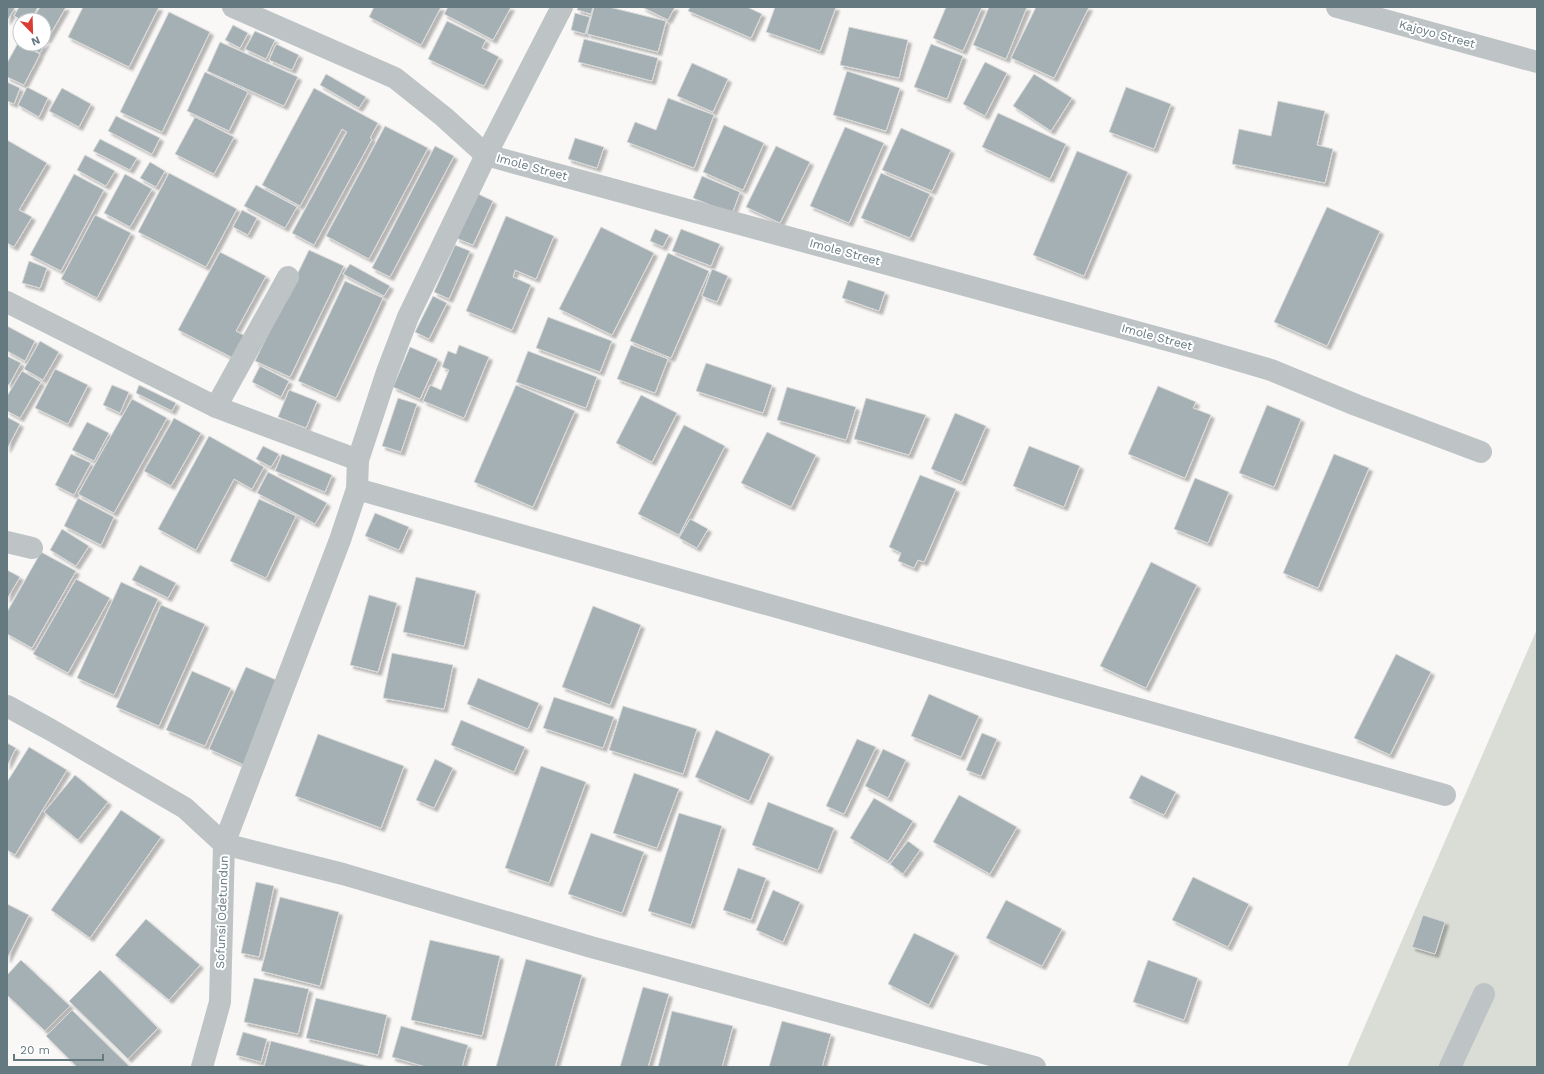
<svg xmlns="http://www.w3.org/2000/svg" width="1544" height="1074" font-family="'Work Sans',sans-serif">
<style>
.green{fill:#daddd6}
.building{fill:#a4b0b4;stroke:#dadad9;filter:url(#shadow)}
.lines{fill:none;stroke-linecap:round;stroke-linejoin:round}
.minor{stroke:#bec4c6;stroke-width:22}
.labels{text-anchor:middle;stroke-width:4;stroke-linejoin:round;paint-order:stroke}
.street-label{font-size:12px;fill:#657980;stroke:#fff}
</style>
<defs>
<filter id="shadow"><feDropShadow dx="3.5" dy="3.5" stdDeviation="1" flood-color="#0004"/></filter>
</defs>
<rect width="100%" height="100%" fill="#f9f8f6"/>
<!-- green -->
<path class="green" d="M1537,629V1067H1347Z"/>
<!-- building -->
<g class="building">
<path d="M7,7L15,8L7,21Z"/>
<path d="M19,7H38L31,20H22L14,16Z"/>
<path d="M40,7H66L47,40L44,38V20H32Z"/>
<path d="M83,7H159L129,67L68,37Z"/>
<path d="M374,7H441L421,45L369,17Z"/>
<path d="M448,7H511L493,40L444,14Z"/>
<path d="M578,7H593L591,14L577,10Z"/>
<path d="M594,7H609L666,21L658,52L587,34Z"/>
<path d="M642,7H675L668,20Z"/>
<path d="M690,7H747L762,14L751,38L688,11Z"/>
<path d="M775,7H836L820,51L766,32Z"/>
<path d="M946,7H982L963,51L933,38Z"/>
<path d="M989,7H1027L1006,59L973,45Z"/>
<path d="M1036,7H1089L1054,78L1011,58Z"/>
<path d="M169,12L210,32L162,132L120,112Z"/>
<path d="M575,13L590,17L585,34L571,30Z"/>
<path d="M447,21L486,40L482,48L499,57L484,86L428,59Z"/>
<path d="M233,25L248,33L240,48L225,40Z"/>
<path d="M849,27L908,40L899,78L840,65Z"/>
<path d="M255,31L275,40L266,59L245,49Z"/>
<path d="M584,39L658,58L652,81L578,62Z"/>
<path d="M44,41L46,42L40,53L22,44H44Z"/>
<path d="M220,42L298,77L284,106L207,71Z"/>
<path d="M18,43L40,54L24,85L7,77V63Z"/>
<path d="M276,44L299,55L292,70L269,60Z"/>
<path d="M931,44L963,56L947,99L914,87Z"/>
<path d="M985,62L1007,73L985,116L963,104Z"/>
<path d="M692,63L728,79L713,112L677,96Z"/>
<path d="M847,71L900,88L886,131L833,115Z"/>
<path d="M205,72L248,92L229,131L187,111Z"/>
<path d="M326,74L366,97L359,108L320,85Z"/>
<path d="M1034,74L1072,98L1051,131L1013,106Z"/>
<path d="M7,82L20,88L14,104L7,101Z"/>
<path d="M27,87L48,98L39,117L18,105Z"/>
<path d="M1126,87L1171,104L1154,149L1109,132Z"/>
<path d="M62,88L91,104L79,127L49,111Z"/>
<path d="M314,88L378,123L370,138L372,139L314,245L292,233L347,132L342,129L300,206L262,185Z"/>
<path d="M668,98L714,115L694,168L627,142L635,122L656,130Z"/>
<path d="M1278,101L1325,111L1317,145L1333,149L1325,183L1232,164L1239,129L1271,136Z"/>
<path d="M998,113L1066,144L1050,179L982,147Z"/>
<path d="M116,116L160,138L152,154L108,131Z"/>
<path d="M195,117L234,137L214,174L175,154Z"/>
<path d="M724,125L764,143L743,190L703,172Z"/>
<path d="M385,126L428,148L369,259L326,236Z"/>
<path d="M845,127L884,143L849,223L810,206Z"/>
<path d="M901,128L951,150L932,191L882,170Z"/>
<path d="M575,138L604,147L597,168L568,159Z"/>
<path d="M100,139L137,158L130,170L93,151Z"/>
<path d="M7,140L47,163L19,210L32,217L14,247L7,243Z"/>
<path d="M435,146L454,156L390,277L372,268Z"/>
<path d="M776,146L810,162L780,223L746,207Z"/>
<path d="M1077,151L1128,172L1084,276L1033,255Z"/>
<path d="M85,155L115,171L106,186L77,170Z"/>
<path d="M150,162L165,171L156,187L140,178Z"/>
<path d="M169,173L237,209L206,267L138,232Z"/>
<path d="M881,173L930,194L910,238L861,218Z"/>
<path d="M74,174L104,190L61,271L30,255Z"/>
<path d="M125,174L152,189L130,227L104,213Z"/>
<path d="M702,176L740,192L732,214L693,198Z"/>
<path d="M256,185L297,207L285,228L244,206Z"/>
<path d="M476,193L493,201L473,245L456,238Z"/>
<path d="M1327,207L1380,231L1327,346L1274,322Z"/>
<path d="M242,210L257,218L248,235L233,227Z"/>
<path d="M95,215L131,233L97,298L61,279Z"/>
<path d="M506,216L554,236L536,279L515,270L513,277L531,285L512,330L466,311Z"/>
<path d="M601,227L654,253L612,335L559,309Z"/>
<path d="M655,229L669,235L663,247L650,241Z"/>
<path d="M681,229L720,244L711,266L672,251Z"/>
<path d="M455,245L470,251L449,299L434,292Z"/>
<path d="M309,250L344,266L290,377L255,361Z"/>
<path d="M220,252L266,276L236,331L247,337L235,359L178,330Z"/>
<path d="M668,253L709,271L671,358L630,341Z"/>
<path d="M29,261L47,268L40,288L22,283Z"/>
<path d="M350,264L390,286L384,296L343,274Z"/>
<path d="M712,269L728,276L717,302L702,296Z"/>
<path d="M848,280L885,292L879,311L842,298Z"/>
<path d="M345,281L383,298L336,398L298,381Z"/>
<path d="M433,296L447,303L429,339L415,332Z"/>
<path d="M548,317L612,341L600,372L536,348Z"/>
<path d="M7,326L35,341L25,361L7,351Z"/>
<path d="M40,341L59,352L43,380L24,369Z"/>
<path d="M459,345L489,357L464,418L423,401L430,385L441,390L449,370L442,367L448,351L456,354Z"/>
<path d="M631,345L668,359L655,393L617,379Z"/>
<path d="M410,347L438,359L420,399L393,387Z"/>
<path d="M528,351L597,377L586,408L516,382Z"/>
<path d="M7,356L21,363L9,385L7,384Z"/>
<path d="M706,363L772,385L763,413L696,391Z"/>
<path d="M260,366L289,381L281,397L252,382Z"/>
<path d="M55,369L88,385L68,424L35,408Z"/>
<path d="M22,371L41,382L20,418L7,411V396Z"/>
<path d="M112,385L129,392L120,413L103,405Z"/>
<path d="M139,385L176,403L172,411L136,393Z"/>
<path d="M516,385L575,411L533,507L474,482Z"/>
<path d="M1158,386L1196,402L1193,408L1211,415L1185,478L1128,454Z"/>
<path d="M787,387L856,407L846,440L777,420Z"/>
<path d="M289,390L317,401L306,428L278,417Z"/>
<path d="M641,395L677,413L652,462L616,443Z"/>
<path d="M398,398L417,404L401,452L382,446Z"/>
<path d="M866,398L926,415L909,455L854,439Z"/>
<path d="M132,399L167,418L114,513L78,494Z"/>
<path d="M1267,405L1301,419L1274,487L1239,473Z"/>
<path d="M955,413L986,426L962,482L931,469Z"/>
<path d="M7,417L20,424L7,449Z"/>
<path d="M174,418L201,433L171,486L144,471Z"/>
<path d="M87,422L109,433L94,461L72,450Z"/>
<path d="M684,425L725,446L679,535L638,514Z"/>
<path d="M767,432L816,455L791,507L741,483Z"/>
<path d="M209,436L264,467L252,489L234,479L196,550L158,529Z"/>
<path d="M263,446L279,454L271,467L256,459Z"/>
<path d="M1029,446L1080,466L1064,507L1013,486Z"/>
<path d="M71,454L91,463L74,495L55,485Z"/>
<path d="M282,454L332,475L325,492L275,471Z"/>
<path d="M1334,454L1369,468L1318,588L1283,573Z"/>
<path d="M268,472L327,503L315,524L257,493Z"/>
<path d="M920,475L956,489L924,562L918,560L914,568L898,561L901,553L889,547Z"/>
<path d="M1195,478L1229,492L1208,543L1174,529Z"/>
<path d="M78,498L114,517L101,545L64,526Z"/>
<path d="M259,499L296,516L266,578L230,561Z"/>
<path d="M375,513L409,527L399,550L365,536Z"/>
<path d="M690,519L708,529L697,548L679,538Z"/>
<path d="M62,529L89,546L76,566L50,550Z"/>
<path d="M41,552L76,571L32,648L7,634V612Z"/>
<path d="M1151,562L1197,585L1146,688L1100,666Z"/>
<path d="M140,565L176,583L168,598L132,580Z"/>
<path d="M7,570L20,577L7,599Z"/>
<path d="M416,577L476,591L464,646L403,632Z"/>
<path d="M76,579L110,598L68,673L33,654Z"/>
<path d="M121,582L158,599L114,695L77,678Z"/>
<path d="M369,595L397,603L378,672L350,665Z"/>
<path d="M161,605L205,624L159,726L116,707Z"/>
<path d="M593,606L641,625L610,705L562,687Z"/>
<path d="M392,653L453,665L444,709L383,698Z"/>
<path d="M1396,654L1431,672L1390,755L1354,738Z"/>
<path d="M246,667L281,682L244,765L209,749Z"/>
<path d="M192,671L231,688L205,746L166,730Z"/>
<path d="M478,678L539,703L528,729L467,704Z"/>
<path d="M929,694L979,716L961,757L911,736Z"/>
<path d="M554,697L614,717L603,748L543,728Z"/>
<path d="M623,706L697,729L683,774L609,750Z"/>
<path d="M461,720L525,747L514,772L451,745Z"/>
<path d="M716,730L770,754L749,801L695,777Z"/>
<path d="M982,733L997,739L981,776L966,770Z"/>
<path d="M318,734L404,766L381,828L295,796Z"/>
<path d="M857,739L876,747L844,814L826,806Z"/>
<path d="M7,743L16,748L7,766Z"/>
<path d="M29,747L67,770L15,855L7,850V782Z"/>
<path d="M883,749L906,760L888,798L865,786Z"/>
<path d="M435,759L453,768L434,808L416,800Z"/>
<path d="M541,766L586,782L549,883L505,868Z"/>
<path d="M634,773L679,789L657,848L613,833Z"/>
<path d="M75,775L108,802L78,840L44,812Z"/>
<path d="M1141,775L1176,792L1164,815L1129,798Z"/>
<path d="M959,795L1017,827L990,874L933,842Z"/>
<path d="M874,798L913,821L888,861L850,838Z"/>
<path d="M768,802L834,828L818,870L752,845Z"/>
<path d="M121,810L161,837L90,938L51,910Z"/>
<path d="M679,813L722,826L691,925L648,911Z"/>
<path d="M591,833L644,852L622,913L568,894Z"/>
<path d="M908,841L920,850L903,874L890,864Z"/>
<path d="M738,868L766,878L751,920L723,910Z"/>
<path d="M1193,877L1249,904L1228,947L1172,920Z"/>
<path d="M256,882L274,886L259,957L241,953Z"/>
<path d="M773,890L800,902L783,942L756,930Z"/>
<path d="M280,897L339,912L320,986L261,971Z"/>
<path d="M1006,900L1062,929L1042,966L986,938Z"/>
<path d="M7,904L29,915L7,959Z"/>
<path d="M1423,915L1445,922L1435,954L1412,947Z"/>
<path d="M146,919L200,965L169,1000L115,955Z"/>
<path d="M914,933L955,953L929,1005L888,984Z"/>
<path d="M430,940L500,956L482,1036L411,1020Z"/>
<path d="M526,959L582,975L555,1067H496Z"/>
<path d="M21,960L70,1006L45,1031L7,995V975Z"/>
<path d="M1148,960L1198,978L1184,1020L1133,1002Z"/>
<path d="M100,970L158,1028L128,1059L69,1001Z"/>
<path d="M254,978L309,989L298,1034L244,1022Z"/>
<path d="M643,987L669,994L648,1067H620Z"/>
<path d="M316,998L387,1015L378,1055L306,1038Z"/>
<path d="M72,1010L130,1067H77L46,1036Z"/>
<path d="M672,1011L733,1026L722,1067H658Z"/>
<path d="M782,1021L831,1034L822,1067H769Z"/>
<path d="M401,1026L468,1045L462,1067H426L392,1057Z"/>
<path d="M243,1032L267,1039L261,1062L236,1055Z"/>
<path d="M271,1041L371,1067H264Z"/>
</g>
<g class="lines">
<!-- minor -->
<g class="minor">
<path d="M233,7L395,78L444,117L486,155L1196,348L1271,370L1356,405L1481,452"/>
<path d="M562,7L486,155L408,317L387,372L358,460L357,489L340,540L224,844L343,874L591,947L1035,1067"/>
<path d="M1337,7L1537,62"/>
<path d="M7,302L216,407L358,460"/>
<path d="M216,407L288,277"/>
<path d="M357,489L1445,795"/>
<path d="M7,542L32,548"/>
<path d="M7,706L51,730L185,808L224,844L220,1002L202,1067"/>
<path d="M1450,1067L1484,994"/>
</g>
</g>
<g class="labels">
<!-- street labels -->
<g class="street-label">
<text transform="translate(1437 34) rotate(15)" y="4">Kajoyo Street</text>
<text transform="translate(532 167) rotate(15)" y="4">Imole Street</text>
<text transform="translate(845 252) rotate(15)" y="4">Imole Street</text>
<text transform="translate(1157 337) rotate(15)" y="4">Imole Street</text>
<text transform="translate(222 912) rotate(-88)" y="4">Sofunsi Odetundun</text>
</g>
</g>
<!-- border -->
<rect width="1544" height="1074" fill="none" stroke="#657980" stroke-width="16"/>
<!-- north arrow -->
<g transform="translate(32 32) rotate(157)"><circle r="19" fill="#ffffff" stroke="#c1c9cc"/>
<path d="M0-3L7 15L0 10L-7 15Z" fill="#da3c35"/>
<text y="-6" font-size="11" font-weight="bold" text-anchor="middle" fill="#657980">N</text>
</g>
<!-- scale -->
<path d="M14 1054v6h89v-6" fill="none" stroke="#657980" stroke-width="2"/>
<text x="20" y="1054" font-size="12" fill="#657980" stroke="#ffffff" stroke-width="3" paint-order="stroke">20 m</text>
</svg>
